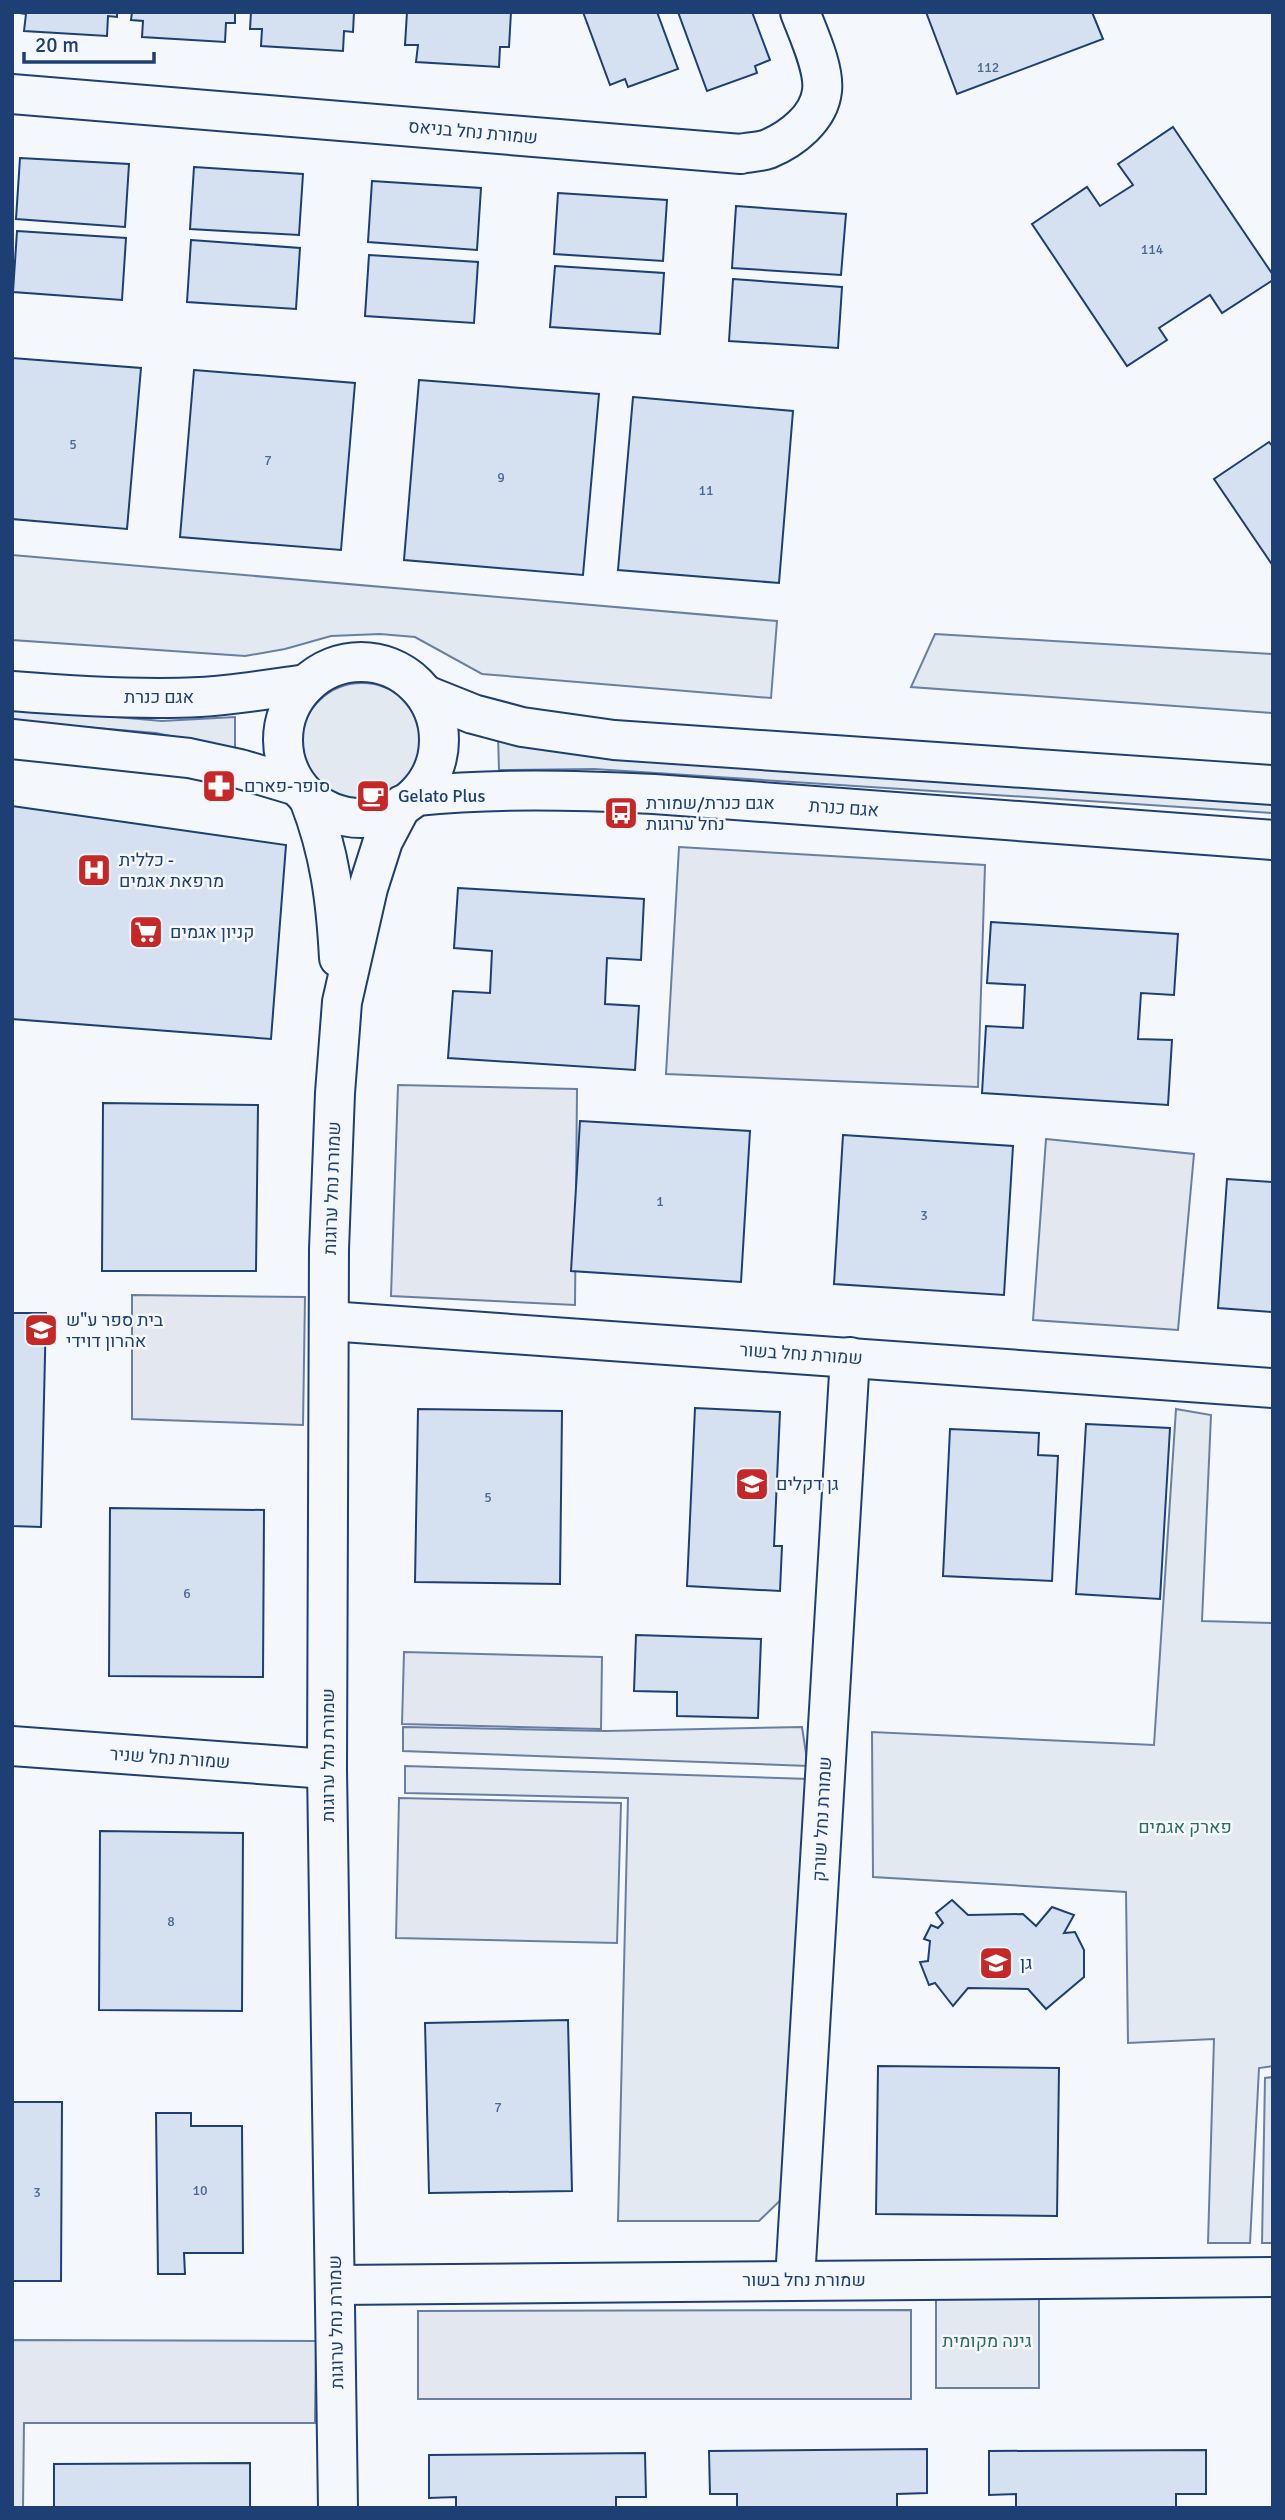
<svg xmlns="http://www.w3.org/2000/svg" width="1285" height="2520" font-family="Signika,Heebo,sans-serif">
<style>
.green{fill:#e3e9f0;stroke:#687fa3;stroke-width:2}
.parking{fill:#e3e8f0;stroke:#687fa3;stroke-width:2}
.building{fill:#d5e0f0;stroke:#1d3f73;stroke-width:2}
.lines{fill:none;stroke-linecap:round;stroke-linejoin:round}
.minor-casing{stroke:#1d3f73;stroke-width:42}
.minor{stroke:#f4f7fb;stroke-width:38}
.labels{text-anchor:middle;stroke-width:5;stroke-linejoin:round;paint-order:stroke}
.number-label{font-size:14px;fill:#4b6792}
.street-label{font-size:18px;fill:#1d3f73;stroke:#f4f7fb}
.poi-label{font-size:18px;fill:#1d3f73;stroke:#f4f7fb;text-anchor:start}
.park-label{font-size:18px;fill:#2c6c60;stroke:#f4f7fb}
</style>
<rect width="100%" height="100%" fill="#f4f7fb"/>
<!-- green -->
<g class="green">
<path d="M12,555L777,621L771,698L482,674L415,637L380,634L331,636L285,649L245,656L12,640Z"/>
<path d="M935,634L1273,654V713L911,687Z"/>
<circle cx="362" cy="744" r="61"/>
<path d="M12,708L162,721L235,717V750L156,733L12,721Z"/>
<path d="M498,735L1273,800V813L594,769L499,770Z"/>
<path d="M1176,1409L1211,1415L1202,1621L1273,1623V2066L1259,2068L1250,2243H1208L1214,2039L1128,2043L1126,1892L873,1877L872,1732L1154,1745Z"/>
<path d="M403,1727L606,1731L802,1727L808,1766L403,1751Z"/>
<path d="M405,1766L810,1779L797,2184L759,2221H618L628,1798L405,1793Z"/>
<path d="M936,2294L1039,2295V2388H936Z"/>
</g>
<!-- parking -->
<g class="parking">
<path d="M679,847L985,865L978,1087L666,1074Z"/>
<path d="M398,1085L577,1089L575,1305L391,1296Z"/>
<path d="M1046,1139L1194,1154L1178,1330L1033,1320Z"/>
<path d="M132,1295L305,1297L303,1425L132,1419Z"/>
<path d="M404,1652L602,1657L601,1729L402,1724Z"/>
<path d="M399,1798L621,1803L617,1943L396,1938Z"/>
<path d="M1273,2077V2243H1262L1265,2078Z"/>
<path d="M911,2310V2399H418V2311Z"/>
<path d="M12,2340L316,2341L315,2423H24L23,2508H12Z"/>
</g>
<!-- building -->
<g class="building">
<path d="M13,12H117V17L108,16L107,36L24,31L26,14Z"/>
<path d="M132,12H235V23H226L225,42L142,37L143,21L131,20Z"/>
<path d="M251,12H354L353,32L344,31L343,51L261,46L262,29H250Z"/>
<path d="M407,12H511L509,47H500L499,67L416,62L418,45H405Z"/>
<path d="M583,12H657L678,69L628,87L625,79L610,85Z"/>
<path d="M678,12H752L770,60L755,66L757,73L707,91Z"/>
<path d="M926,12H1092L1103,39L957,94Z"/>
<path d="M1173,127L1273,275V280L1222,313L1210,295L1159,328L1167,340L1127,366L1032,224L1087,187L1100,206L1133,185L1118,164Z"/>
<path d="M20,158L129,164L125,227L16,219Z"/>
<path d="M194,167L303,174L299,235L190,229Z"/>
<path d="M372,181L481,188L477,250L368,242Z"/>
<path d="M558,193L667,200L663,261L554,254Z"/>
<path d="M736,206L846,214L841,275L732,268Z"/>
<path d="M17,231L126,238L122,300L13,292Z"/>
<path d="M191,240L300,248L296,309L187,302Z"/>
<path d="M369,255L478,262L474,323L365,316Z"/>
<path d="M555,266L664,273L660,334L550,327Z"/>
<path d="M733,279L842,287L838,348L729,341Z"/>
<path d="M12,358L141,368L127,529L12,519Z"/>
<path d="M194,370L355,383L341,550L180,537Z"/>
<path d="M419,380L599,394L583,575L404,560Z"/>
<path d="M633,397L793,411L779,583L618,570Z"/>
<path d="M1269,442L1273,447V566L1214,479Z"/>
<path d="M12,806L286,845L271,1039L12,1019Z"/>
<path d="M458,888L644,899L641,960L607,958L605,1004L639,1006L635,1070L448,1058L453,991L490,993L492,951L454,948Z"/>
<path d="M991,922L1178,934L1174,995L1141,993L1138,1039L1172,1040L1168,1105L982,1093L986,1026L1023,1028L1025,985L987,983Z"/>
<path d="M103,1103L258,1105L256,1271H102Z"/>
<path d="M580,1121L750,1131L741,1282L571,1271Z"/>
<path d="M843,1135L1013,1146L1004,1295L834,1284Z"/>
<path d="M1227,1179L1273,1182V1312L1218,1308Z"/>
<path d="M12,1313H46L41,1527L12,1526Z"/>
<path d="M695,1408L780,1412L774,1546H782L780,1591L687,1586Z"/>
<path d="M418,1409L562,1411L560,1584L415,1582Z"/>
<path d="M1086,1424L1170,1428L1160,1599L1076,1594Z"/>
<path d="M950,1429L1039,1433L1038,1455L1058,1456L1052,1581L943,1576Z"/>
<path d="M110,1508L264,1510L263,1677L109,1676Z"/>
<path d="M636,1635L761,1639L758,1718L677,1716V1692L634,1691Z"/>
<path d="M100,1831L243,1833L242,2011L99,2010Z"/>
<path d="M952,1900L968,1915L1023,1914L1036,1926L1052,1907L1074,1915L1064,1933L1075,1932L1084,1950V1977L1046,2009L1028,1989L968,1988L953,2006L935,1983L929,1985L920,1962L928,1961L930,1941L924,1939L931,1925L938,1928L943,1923L936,1913Z"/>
<path d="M568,2020L572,2191L429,2193L425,2023Z"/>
<path d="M878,2066L1059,2068L1057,2216L876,2214Z"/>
<path d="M12,2102H62L61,2281H12Z"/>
<path d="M156,2113H191V2126H242L243,2253H184L185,2274H158Z"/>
<path d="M927,2449V2493L897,2494V2508H737V2494H710L709,2451Z"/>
<path d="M1206,2450V2494H1176V2508H1016V2494L989,2495V2451Z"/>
<path d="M645,2453L646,2497H616V2508H456V2497L429,2498V2455Z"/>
<path d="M250,2463V2508H54V2464Z"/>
</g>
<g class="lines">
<!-- minor casing -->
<g class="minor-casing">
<g id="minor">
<path d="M12,94L741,154C749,152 760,152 768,149C792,139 819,118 822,91C825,69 808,33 800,12"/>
<circle cx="361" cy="740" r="78"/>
<path d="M12,691C74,696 138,700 200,697C235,695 271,689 306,684"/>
<path d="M428,696L473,714L522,727L614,740L1273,785"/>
<path d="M12,739L189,758L240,769L297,786"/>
<path d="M416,796C495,788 574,790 654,794L1273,840"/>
<path d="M309,799C330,853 336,901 339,958"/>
<path d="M329,1321L1273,1388"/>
<path d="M12,1746L327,1769"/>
<path d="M795,2280L850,1357"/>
<path d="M335,2285L1273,2277"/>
<path d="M338,2508L327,1769L329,1249L335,1093L342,1002L368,888L383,841L402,805"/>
</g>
</g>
<!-- minor -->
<use href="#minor" class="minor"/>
</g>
<!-- icons -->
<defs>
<g id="pharmacy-square" transform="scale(1.75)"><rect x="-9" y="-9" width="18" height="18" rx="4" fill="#c62828" stroke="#f4f7fb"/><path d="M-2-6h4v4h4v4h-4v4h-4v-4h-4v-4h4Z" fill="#fff"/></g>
<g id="cafe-square" transform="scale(1.75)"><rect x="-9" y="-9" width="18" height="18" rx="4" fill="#c62828" stroke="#f4f7fb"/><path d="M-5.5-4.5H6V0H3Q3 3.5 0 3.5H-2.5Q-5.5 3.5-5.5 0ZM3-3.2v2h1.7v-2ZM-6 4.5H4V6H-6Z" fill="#fff"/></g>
<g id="bus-square" transform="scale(1.75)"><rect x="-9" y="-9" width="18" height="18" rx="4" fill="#c62828" stroke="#f4f7fb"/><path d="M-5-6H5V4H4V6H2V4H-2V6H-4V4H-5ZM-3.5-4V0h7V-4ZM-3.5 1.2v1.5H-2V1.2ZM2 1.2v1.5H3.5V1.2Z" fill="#fff"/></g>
<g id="hospital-square" transform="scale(1.75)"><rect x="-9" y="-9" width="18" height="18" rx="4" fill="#c62828" stroke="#f4f7fb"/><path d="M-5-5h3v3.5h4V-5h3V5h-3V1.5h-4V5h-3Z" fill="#fff"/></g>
<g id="supermarket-square" transform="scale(1.75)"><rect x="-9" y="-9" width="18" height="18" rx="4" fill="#c62828" stroke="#f4f7fb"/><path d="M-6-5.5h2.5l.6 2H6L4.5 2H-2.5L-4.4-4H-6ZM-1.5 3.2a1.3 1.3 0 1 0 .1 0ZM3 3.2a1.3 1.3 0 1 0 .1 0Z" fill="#fff"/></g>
<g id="school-square" transform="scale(1.75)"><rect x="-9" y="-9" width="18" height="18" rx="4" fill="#c62828" stroke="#f4f7fb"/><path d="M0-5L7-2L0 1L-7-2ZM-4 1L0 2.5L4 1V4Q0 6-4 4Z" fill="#fff"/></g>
</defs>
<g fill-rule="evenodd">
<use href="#pharmacy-square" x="219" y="786"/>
<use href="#cafe-square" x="373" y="796"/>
<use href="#bus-square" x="621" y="813"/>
<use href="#hospital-square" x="94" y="870"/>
<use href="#supermarket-square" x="146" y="932"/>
<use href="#school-square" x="41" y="1330"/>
<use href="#school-square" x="752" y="1484"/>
<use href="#school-square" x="996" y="1963"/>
</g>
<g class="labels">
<!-- number labels -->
<g class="number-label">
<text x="988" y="72">112</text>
<text x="1152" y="254">114</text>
<text x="73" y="449">5</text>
<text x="268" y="465">7</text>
<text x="501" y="482">9</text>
<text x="706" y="495">11</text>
<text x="660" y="1206">1</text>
<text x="924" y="1220">3</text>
<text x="488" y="1502">5</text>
<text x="187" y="1598">6</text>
<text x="171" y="1926">8</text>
<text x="498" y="2112">7</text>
<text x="200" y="2195">10</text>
<text x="37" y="2197">3</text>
</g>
<!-- street labels -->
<g class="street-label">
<text transform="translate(473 132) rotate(5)" y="6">שמורת נחל בניאס</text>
<text x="159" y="703">אגם כנרת</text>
<text transform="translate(844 808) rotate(4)" y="6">אגם כנרת</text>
<text transform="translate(332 1188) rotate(-88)" y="6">שמורת נחל ערוגות</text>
<text transform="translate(801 1354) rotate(4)" y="6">שמורת נחל בשור</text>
<text transform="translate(328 1755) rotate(-90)" y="6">שמורת נחל ערוגות</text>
<text transform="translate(170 1758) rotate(4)" y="6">שמורת נחל שניר</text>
<text transform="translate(822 1819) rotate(-87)" y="6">שמורת נחל שורק</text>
<text x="804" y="2286">שמורת נחל בשור</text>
<text transform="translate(336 2322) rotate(-91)" y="6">שמורת נחל ערוגות</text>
</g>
<!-- poi labels -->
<g class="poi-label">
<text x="244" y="792">סופר-פארם</text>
<text x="398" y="802">Gelato Plus</text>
<text x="646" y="809">אגם כנרת/שמורת<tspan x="646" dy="21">נחל ערוגות</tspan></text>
<text x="119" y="866">כללית -<tspan x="119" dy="21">מרפאת אגמים</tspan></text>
<text x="170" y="938">קניון אגמים</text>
<text x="66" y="1326">בית ספר ע"ש<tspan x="66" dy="21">אהרון דוידי</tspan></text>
<text x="776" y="1490">גן דקלים</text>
<text x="1020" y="1969">גן</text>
</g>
<!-- park labels -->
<g class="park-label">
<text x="1185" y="1833">פארק אגמים</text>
<text x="987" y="2347">גינה מקומית</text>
</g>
</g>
<!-- border -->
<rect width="1285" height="2520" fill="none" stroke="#1d3f73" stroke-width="28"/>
<!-- scale -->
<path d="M24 52v10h130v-10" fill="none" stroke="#1d3f73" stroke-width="3.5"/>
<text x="35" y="52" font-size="21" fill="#1d3f73" stroke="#f4f7fb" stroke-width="5" paint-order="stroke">20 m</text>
</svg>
